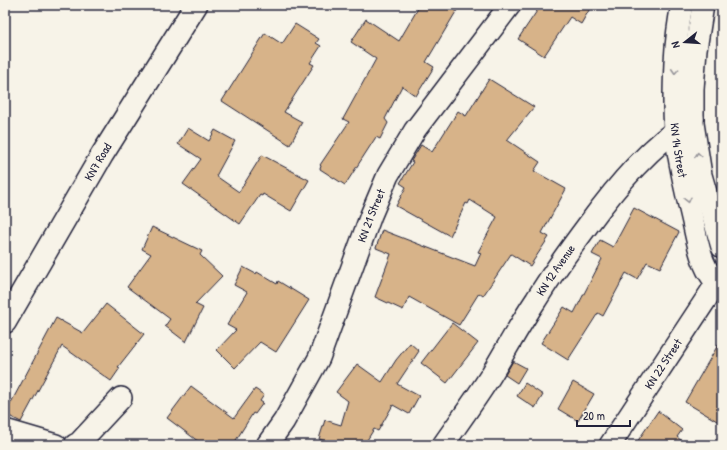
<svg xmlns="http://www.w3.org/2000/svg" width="727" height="450" font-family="'Patrick Hand',sans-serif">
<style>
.building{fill:#d7b389;stroke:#22223b}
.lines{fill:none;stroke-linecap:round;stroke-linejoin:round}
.minor-casing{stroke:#22223b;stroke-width:24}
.major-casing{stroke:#22223b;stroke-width:25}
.minor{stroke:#f7f3e8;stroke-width:21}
.major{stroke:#f7f3e8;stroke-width:22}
.oneway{stroke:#97959a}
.labels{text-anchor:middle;stroke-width:3;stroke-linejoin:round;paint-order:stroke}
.street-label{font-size:12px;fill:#22223b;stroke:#f7f3e8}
</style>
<rect width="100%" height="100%" fill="#f7f3e8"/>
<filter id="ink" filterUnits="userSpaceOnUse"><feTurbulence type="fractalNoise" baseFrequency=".025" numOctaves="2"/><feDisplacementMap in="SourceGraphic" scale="8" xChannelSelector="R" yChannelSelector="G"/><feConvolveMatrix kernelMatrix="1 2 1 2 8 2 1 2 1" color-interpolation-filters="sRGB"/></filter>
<g filter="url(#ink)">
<!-- building -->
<g class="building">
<path d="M420,5H460L426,62L434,67L416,96L402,86L385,119L388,123L380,139L376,137L345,185L320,169L321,166L320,165L349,122L343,119L376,59L351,42L366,19L399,41Z"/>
<path d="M541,5H592L581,24L570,17L544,56L518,39Z"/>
<path d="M295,24L319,39L316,43L321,46L310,63L314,65L284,112L302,122L290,145L222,101L265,33L282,44Z"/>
<path d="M489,79L534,107L507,140L540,162L534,171L566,189L542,233L549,237L530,266L511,254L483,296L479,293L459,325L409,297L403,310L375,297L391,254L376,248L382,230L475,266L481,253L478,252L497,217L470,200L468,204L466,203L450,236L396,206L406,187L400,183L413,162L411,161L421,145L432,152L458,111L466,116Z"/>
<path d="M188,128L209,141L215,130L235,141L216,176L239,192L262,155L309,180L291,211L263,194L262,196L260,195L240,224L183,184L201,159L178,144Z"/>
<path d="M634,208L679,232L660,268L647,262L637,279L626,273L603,316L598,313L568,360L541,343L564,307L574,313L602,259L592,254L600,240L613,247Z"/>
<path d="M152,227L202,251L200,255L222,276L195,304L203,308L186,342L165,326L170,319L127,287L151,254L142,249Z"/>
<path d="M243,267L256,274L257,272L277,284L278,281L309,300L276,352L260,342L235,368L217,350L236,330L227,325L247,292L234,285Z"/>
<path d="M106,304L144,334L118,367L120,368L111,381L62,346L21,422L5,414L56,318L83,333Z"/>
<path d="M452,323L478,343L447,383L421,363Z"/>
<path d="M722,338V424L685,402Z"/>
<path d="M410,343L419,351L397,384L419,396L409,414L393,405L378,431L374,429L364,445H337L319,439L325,420L341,425L348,401L336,392L357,364L382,382L396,360Z"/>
<path d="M513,361L526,368L517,383L505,375Z"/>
<path d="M573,382L594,394L578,421L558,409Z"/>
<path d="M525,383L543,395L535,408L517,396Z"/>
<path d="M191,386L234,418L255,389L264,395L260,401L263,403L255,414L253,413L233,445H218L210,440L207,445H203L167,418Z"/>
<path d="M658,411L682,430L677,437L687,445H635Z"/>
</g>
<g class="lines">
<!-- minor casing -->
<g class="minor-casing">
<g id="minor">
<path id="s1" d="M682,5C678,24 676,43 675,62C674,85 673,107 675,129C678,161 686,192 693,222C698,244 702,273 722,287"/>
<path d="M703,5L696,49L693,89V123L701,175L722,247"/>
<path d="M5,430L56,445"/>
<path d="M75,445L79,443L121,398"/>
<path id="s2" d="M267,445L284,421L319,358L371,215L388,175L415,130L510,5"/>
<path id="s3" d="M443,445C459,422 476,399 491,375C506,350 520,324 536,300C552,274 570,249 588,225C618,184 650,146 693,118"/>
<path id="s4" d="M610,445L722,275"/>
</g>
</g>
<!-- major casing -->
<g class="major-casing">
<g id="major">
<path id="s5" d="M5,322L102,155L196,5"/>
</g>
</g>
<!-- minor -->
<use href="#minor" class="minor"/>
<!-- major -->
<use href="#major" class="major"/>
</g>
<!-- one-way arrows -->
<defs><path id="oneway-chevron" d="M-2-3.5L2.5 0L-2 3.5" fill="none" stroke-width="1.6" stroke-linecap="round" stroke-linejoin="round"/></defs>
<g class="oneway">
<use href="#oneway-chevron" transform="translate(675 71) rotate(93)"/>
<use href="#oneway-chevron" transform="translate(698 155) rotate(-98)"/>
<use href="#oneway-chevron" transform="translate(688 200) rotate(77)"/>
</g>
</g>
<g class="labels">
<!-- street labels -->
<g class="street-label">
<text dy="4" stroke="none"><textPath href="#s1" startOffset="146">KN 14 Street</textPath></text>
<text dy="4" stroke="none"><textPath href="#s5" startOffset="185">KN7 Road</textPath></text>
<text dy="4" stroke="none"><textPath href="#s2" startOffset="253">KN 21 Street</textPath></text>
<text dy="4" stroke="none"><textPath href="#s3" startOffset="208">KN 12 Avenue</textPath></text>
<text dy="4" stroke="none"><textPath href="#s4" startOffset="97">KN 22 Street</textPath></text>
</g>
</g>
<!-- margin -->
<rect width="727" height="450" fill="none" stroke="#f7f3e8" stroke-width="20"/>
<rect x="10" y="10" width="707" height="430" fill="none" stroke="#22223b" stroke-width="1.5" filter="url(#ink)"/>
<!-- north arrow -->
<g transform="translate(685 42) rotate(253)" stroke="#f7f3e8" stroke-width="3" paint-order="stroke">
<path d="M0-3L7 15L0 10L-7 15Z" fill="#22223b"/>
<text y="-6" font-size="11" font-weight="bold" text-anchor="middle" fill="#22223b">N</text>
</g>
<!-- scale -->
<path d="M577 420v6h53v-6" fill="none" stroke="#22223b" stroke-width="2"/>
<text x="583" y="420" font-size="12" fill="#22223b" stroke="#f7f3e8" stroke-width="3" paint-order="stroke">20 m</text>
</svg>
